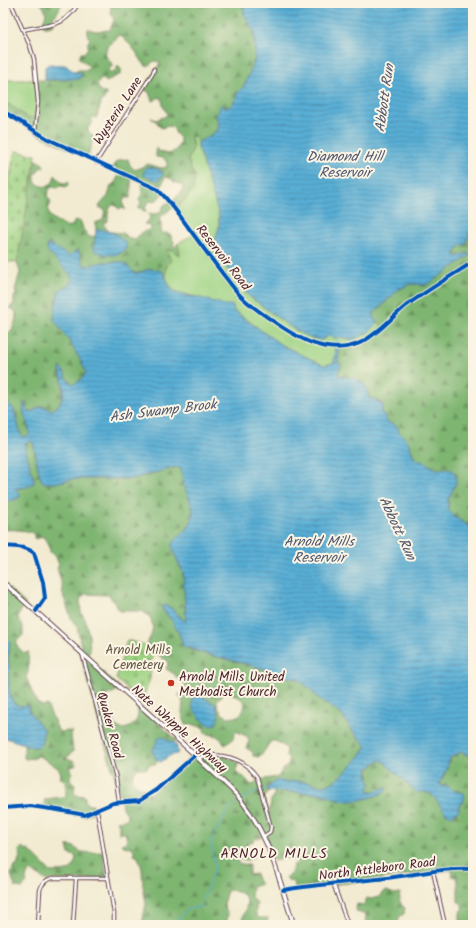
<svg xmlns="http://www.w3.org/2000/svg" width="476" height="928" font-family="Kalam,sans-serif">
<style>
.green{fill:#9ed383;stroke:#747957}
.forest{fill:url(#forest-firs);stroke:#646a4e;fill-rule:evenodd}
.cemetery{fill:url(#cemetery-stones);stroke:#747957}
.water{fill:url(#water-rules);stroke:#526680}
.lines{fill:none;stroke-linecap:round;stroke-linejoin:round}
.stream{stroke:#59aed5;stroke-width:1}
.minor-casing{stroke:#633e44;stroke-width:4.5}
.major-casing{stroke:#633e44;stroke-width:5.5}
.minor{stroke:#fff;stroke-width:2.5}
.major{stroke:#fff;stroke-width:3.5}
.cycleway-casing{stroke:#fcf5e5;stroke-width:6}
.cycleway{stroke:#0057b8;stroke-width:4}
.poi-dot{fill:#c8321e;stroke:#fcf5e5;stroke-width:1.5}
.labels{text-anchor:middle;stroke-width:4;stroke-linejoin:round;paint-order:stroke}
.street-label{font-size:13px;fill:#4a1f2b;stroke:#fcf5e5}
.park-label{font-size:13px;fill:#635545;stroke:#fcf5e5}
.poi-label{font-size:13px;fill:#4a1f2b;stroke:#fcf5e5;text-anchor:start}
.water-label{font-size:14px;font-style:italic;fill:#50586f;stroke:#fcf5e5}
.neighbourhood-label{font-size:14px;letter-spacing:1px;fill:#4a1f2b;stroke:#fcf5e5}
</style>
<defs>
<pattern id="forest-firs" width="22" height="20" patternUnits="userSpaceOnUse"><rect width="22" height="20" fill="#7eb571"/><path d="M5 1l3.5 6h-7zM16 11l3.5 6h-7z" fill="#69935d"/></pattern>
<pattern id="cemetery-stones" width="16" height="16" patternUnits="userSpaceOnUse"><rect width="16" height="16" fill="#9ed383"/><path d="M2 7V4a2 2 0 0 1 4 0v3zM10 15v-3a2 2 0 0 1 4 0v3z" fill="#8ab571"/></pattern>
<pattern id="water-rules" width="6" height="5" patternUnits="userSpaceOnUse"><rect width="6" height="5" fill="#59aed5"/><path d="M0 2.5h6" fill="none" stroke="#4c8dad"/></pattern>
</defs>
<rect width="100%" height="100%" fill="#fcf5e5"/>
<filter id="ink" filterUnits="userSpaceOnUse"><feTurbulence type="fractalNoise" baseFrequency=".025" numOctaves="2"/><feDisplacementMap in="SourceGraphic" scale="8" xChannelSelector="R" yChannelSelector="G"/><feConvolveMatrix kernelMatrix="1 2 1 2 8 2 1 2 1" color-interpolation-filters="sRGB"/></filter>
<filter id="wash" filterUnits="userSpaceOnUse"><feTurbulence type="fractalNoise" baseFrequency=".012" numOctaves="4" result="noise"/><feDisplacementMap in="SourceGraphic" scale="16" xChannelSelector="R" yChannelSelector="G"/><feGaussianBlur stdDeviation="0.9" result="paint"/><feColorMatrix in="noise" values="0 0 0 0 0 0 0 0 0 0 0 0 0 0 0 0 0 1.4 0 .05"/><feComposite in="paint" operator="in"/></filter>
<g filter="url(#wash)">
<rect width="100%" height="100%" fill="#f2ebd1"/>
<!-- green -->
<g class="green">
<path d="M3,80H35L38,96L35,119L28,118L3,100L5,90L3,89Z"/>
<path d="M192,136L195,137L198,142V147L219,215V228L215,239L219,260L228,269L241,288L249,296L289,326L302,334L330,335L334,338L342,337L350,340L374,327L378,322L383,326L365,341L368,344C359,352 349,347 339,349L335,354L336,359L334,363L323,365L280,344L228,306L174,291C167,283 162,272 169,263L166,250H172L180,255L178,244C182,239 188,239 194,234L176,209L187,198L195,176L192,171L188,160L193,148L191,138Z"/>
</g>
<!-- forest -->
<g class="forest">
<path d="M40,3H62L57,13L53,18L54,25L48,27H44L43,21C48,13 45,8 40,3Z"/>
<path d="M112,3H243L244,14L254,31L255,58L251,70L244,86L238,92L234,102L228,108L223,106L217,119L219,125L217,132L212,133L210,136L198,142L195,137L193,136L191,138L193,148L188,160L192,171L195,176L193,190L176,209L173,207L159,218L161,223V233L162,234L166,233L170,234L174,242L173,246L175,247L178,243L180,256L172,250H166L171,260L166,267V277L162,271L149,269L136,274L133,273L126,264H96L90,267L83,265L78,249L70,256L62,253L50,244L54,258L70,274L73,280L70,285L59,290L55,309L54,320L68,339L81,361L86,372C84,377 78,383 73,384L66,378L63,370L60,371C63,383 67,404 52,410L44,406L37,408L31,412H28L24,403V414L30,433L29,435L24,437L21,435L14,410L4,400L3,402V347L5,346L3,333H9C14,328 16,321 16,313L13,309L9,308L14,304V297L16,294L15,290L20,272L16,260L26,202L30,190L35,162L36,160L43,164L44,167L40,168L35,175V181C38,185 41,186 47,187L53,182L55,175L62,183L69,182L67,187L60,186L58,188L51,187L48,192L47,196L51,202L48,210L50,216C57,221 64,228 72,226L75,220L81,222L83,229L89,237L95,236L101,253L108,255L120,237L100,229L96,230L95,223L103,220L105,210L99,207L100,205L108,196L111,186L116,181L120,172L112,168L115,163L120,160L128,159L130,165L135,170L148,164L161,168L167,167V163L164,158L156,157V148C166,159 180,153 180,138L176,134L173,127L166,126L162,128L159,126L157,122L151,118L156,120L166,116L167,113L163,106L162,99L159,97L155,100L152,101L149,92L143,89L158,67L160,62L154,61L147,67C141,62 138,53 132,47C128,43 124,39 120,35C115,40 103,47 106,56C108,59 111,62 113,66L109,68V73L115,72L118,66L121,69V74L112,78L107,82L103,79L100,80L97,85L100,91L107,94L101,103L97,116L96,118L93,117L91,119L92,123L88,128V131L94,137L89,152V159L39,135L3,111V100L28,118H35L38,101L35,80H66L81,73H76L78,70H86L89,69V66L81,60L79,57L81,53H84L88,48V42L90,39L87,34L88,29L95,31L110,30L114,19C111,13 109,10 112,3ZM166,177L172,179L174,182L182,185L183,188L181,193L171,202H169L164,205L160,213L153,214L149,213L150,219L144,224L150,225L151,228L147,231H144L134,240L128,238C121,226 111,240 103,223L108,221C108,215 108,209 112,205H115L119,209L122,208L126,210L124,207L123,202L125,198H130C132,191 130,185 132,178L143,182L141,190L143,193L139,199L141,204L138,208H140L144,211H146C144,207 147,203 150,201L155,202L162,194L160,191L164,179Z"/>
<path d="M473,229V529L455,517L448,510V500L456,483L450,469C435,471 428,463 415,459L407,440L399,432L397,426L388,423L384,415L382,414L383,404L376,400L368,398L366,386L350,378L338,375L341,365L338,364L339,349C349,347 358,352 367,344L365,341L383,326L373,318L374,313L399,289L411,284L427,285L469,256L468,253L456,256L454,255L460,246L466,244L469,234Z"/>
<path d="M31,441L33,442L36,460L42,481L55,483L73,479H132L176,467L180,468L182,473L183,483L192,506L193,513L191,522L187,529L176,539L173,551L183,572L186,620L185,621L170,607L162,610C172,617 182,634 183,646L188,649L206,654L258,667L280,675L298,679L309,688L319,699L342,715L353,733L366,745V748C358,759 336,786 322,786C316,786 308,782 301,781C291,780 289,784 277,780L272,785L267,787L270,791L264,798L269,816L271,800L274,796V791L323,794L351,801L364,799L381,794L369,791L368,788L371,783L367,774C369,768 376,761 382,760L412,788L419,792C434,790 439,803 446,814L458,808L459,791L452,790L449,787H444L439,784C441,780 445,775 446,770C450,759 451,756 462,752L473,759C474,770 470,783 473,794V925H462L460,919V912L463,909L461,902H458V881L456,877L452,876L451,870L385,878L381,881L380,879L295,889L293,882L288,880L286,877L291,874L293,865L297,864V861L286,858L274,861L263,836L255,839L252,842H249L247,844L246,854L253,856V858L247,860L238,859L237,861L238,863L249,865V875L256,874L257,880L261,884L252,887L251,898L258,904L256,906V915L259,918H268L267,925H240L246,909L247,900L243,894L231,890L227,891C224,899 222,907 228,914L227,921L223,925H142L146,903L143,886L142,869L138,857L134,855V849L129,846L126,847L121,844L125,843L127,839L125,833H119V824L117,821L124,820L128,818L127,813L123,810L121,802L123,801L112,769L85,671L82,656L78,650L81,646L77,627L71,618L62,592L63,589L57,568L59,565L56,557L50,552V550L44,537H42L36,539L34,538V534C29,530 9,529 3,530V500H16L14,489L21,488L34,480L24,444ZM85,594L109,595L120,611H142L150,617L153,626L151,636L145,646L152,653L161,656V658L167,660L168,664L166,669L176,675L175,677L186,684L181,694L178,695C185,699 182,706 182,713C182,716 185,721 186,725L192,724L204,728L205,733L217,736L222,740L223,743L225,745L232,740L236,731L248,737L249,741L246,748L253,752V756L259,757L261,756L271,741C277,740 282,745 287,749L286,756L289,760C289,764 289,766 284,768L278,777L257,780L255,784L251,785L244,777L236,773V770L239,762C222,755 216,753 198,758L193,754L175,773L150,794C145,788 138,787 132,781C132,775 134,772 139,768L146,769L150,764H155L158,761L152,752L156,746L157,741L164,737L172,742L174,741L179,742L139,705L137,708C144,727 112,741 112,713L105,711L103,705L105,697C110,693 115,693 120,688L86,656L90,652L89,636L85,619L81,612L80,600ZM226,692C233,693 240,697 245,703C243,726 216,719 217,700ZM199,694L216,705L202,720L195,710L192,703Z"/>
<path d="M3,583L26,604L21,609L18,619L23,626V635L17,641L16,645L24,653L29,652C27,662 31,668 26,677L37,703L43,706L47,705L59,732L67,731L72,732C70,738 73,745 73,752H71L69,756L64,758L73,760L76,764L75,766L70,767V770L73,773C67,782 71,779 75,785L74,793L76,795L85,796V802L89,805H93L95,812L85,816L43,809L45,799L64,797L66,796V782L63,779L59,778L61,774L59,769C53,765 48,760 40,757V755L35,758L25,759L24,758V745L22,743L33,747L41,744L44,730L30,712L28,705L21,706L15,704L12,700L10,695L8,676L10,669L8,661L10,643L4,630L3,624Z"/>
<path d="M67,846C76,845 76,850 82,852C90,853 96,852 103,852L107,878L101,880H56L46,881L38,875L30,871C27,873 25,879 27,883L22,888L15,887L11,874L14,867L17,866L20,856L19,850L22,847L31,852L51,872C65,871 72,874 76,859L75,856L69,854Z"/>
<path d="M387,891L394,894L400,893C399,898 399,904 405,908L404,914L400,916L398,921V925H364L366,918V915L357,912L356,908L357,904L364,905L367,898L371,899L379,897L382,893Z"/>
</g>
<!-- cemetery -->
<g class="cemetery">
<path d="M15,151L36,155L17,262H3V211Z"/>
<path d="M127,640L153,647L150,679L142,701H140L116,679Z"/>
</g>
<!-- water -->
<g class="water">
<path d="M243,3H473V229L469,234L466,244L460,246L454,255L457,256L468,253L469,256L427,285L411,284L399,289L374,313L373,318L378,322C372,331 363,336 352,340L342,337L334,338L330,335L322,340H319L310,338L289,326L249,296L241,288L228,269L219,260L214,250L215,239L219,228V215L198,147V142L210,136L214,132H217L219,125L216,116L221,105L222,104L225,108H228L234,102L238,92L244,86L251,70L255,58L254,31L244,14Z"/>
<path d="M49,64L65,65L73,71L81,73V77L79,79L45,80V67Z"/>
<path d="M147,167L155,168L163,172C163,176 160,179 157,181L143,175L144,171Z"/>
<path d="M100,229C107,231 116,233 121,238C134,248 121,256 109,255C104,255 99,253 94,250V247L96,230Z"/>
<path d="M48,244L70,256L78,249L83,264L87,266L103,262H123L136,274L149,269L160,270C167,275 167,286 174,291C182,296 196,296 205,299C214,301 222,306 233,305L234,311L280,344L323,365L334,363L336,348L339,349L338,363L341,364L338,375C346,377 360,378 365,385C367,388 368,394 369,398L376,400L383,405L381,413L384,415L387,422L397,426L399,432L407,440L415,459L424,462L438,470L450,469L453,471L456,475V483L448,500V510L455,517L473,529V759L462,752L451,757L449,761L447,769L439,784L444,787L447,785L452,790L463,793L465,796L463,802L459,805V810L452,816C441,814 439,798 429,793C425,791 421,793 416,792L382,760C377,761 368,767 367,773C367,776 370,780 371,783L368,788L369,791H375L386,787L387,789C379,797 363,800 352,801C342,802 332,796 322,794C305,792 287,792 270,791L266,789L277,780C289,784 291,780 301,781C308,782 315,785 322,786C336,786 358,759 366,748V745L351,729L342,715L319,699L309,688L298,679L280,675L258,667L206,654L183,646L179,633L172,621L161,607L165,605C173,608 178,616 185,621L186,620L183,572L173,551L172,545L176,539L187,529L191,522L193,512L192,506L183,483L182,473L180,468L176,467L132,479H73L55,483H45L42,481L39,473L33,442L31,441L24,444L34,480V483L27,487L15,489L20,493V497L11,501L3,500V491L6,489L3,487V402L6,400L14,410L21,435L24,437L29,435L30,433L24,414L23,403L24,402L28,412H31L42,406L52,410C61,407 65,393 63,384C62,378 60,373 60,367C66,371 65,380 73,384C78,383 84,377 86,373L81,361L68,339L54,320L55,309L59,290L70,285L73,280L70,274L49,253L47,249Z"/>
<path d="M3,624L4,630L10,643L8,661L10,669L8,676L10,695L12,700L15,704L21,706L28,705L30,712L44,730L41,744L38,747H33L3,737V663C7,654 3,635 3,624Z"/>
<path d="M199,694L216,705L219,716L216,724L211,726C204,723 192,711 192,703C192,703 193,697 193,696Z"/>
<path d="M161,736L176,744L178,752L177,754L169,756L161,762L158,761L152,752L159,737Z"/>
</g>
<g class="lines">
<!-- stream -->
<g class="stream">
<path d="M337,338V347"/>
<path d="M173,925L187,909L200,907L215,868L211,840L227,812L237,802L255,792L267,789"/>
</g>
</g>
</g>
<g filter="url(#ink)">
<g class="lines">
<!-- minor casing -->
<g class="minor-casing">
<g id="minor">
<path d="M11,3L30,46L34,59L38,102L35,131"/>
<path d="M23,30C51,23 61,30 79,3"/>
<path d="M3,111L48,139L157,189C169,200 178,213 188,227C204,249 220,271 237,292C246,303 259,311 270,319C297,338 329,358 362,342C379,333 392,317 407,305C428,290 451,276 473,262"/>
<path d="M96,162L153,73L154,69"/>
<path d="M3,546C14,547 26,546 34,553L43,582L45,598L36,611"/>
<path d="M82,653L116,778L119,802"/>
<path d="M198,758C219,751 244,758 257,777L271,827L270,832L264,836"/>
<path d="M3,808L30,806L58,810L85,815L113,803L139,801L156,790L195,755"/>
<path d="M97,810L114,913V925"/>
<path d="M433,871L445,925"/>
<path d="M333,883L348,925"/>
<path d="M283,890C318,884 353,882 387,878C416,875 444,867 473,869"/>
<path d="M38,925L40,890C42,883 46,879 53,878H108"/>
<path d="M73,925L76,879"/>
</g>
</g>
<!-- major casing -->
<g class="major-casing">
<path id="major" d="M3,582L195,755C209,770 227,783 240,799C272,839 278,879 294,925"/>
</g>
<!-- minor -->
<use href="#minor" class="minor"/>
<!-- major -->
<use href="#major" class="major"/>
<!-- cycleway casing -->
<g class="cycleway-casing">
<g id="cycleway">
<path d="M3,111L48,139L157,189C169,200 178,213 188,227C204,249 220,271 237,292C246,303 259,311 270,319C297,338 329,358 362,342C379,333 392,317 407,305C428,290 451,276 473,262"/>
<path d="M3,546C14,547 26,546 34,553L43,582L45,598L36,611"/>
<path d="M3,808L30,806L58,810L85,815L113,803L139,801L156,790L195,755"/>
<path d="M283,890C318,884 353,882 387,878C416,875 444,867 473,869"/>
</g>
</g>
<!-- cycleway -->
<use href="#cycleway" class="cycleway"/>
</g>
</g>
<!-- markers -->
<circle class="poi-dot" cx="171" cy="683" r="4"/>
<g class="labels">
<!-- street labels -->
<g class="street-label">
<text transform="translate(117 110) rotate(-57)" y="5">Wysteria Lane</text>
<text transform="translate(224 257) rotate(52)" y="5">Reservoir Road</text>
<text transform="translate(111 725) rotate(75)" y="5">Quaker Road</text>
<text transform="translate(180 728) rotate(42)" y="5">Nate Whipple Highway</text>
<text transform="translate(377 868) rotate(-7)" y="5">North Attleboro Road</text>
</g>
<!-- park labels -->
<g class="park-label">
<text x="138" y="654">Arnold Mills<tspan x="138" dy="15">Cemetery</tspan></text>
</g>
<!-- poi labels -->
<g class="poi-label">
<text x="179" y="681">Arnold Mills United<tspan x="179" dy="15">Methodist Church</tspan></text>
</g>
<!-- water labels -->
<g class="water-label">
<text transform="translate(384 98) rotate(-82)" y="5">Abbott Run</text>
<text x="345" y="161">Diamond Hill<tspan x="345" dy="16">Reservoir</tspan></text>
<text transform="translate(163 410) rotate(-7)" y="5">Ash Swamp Brook</text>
<text transform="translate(398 528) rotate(65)" y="5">Abbott Run</text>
<text x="319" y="546">Arnold Mills<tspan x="319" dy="16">Reservoir</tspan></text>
</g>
<!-- neighbourhood labels -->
<g class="neighbourhood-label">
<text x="274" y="858">ARNOLD MILLS</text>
</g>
</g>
<!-- margin -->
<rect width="476" height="928" fill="none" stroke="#fcf5e5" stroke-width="16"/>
</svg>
